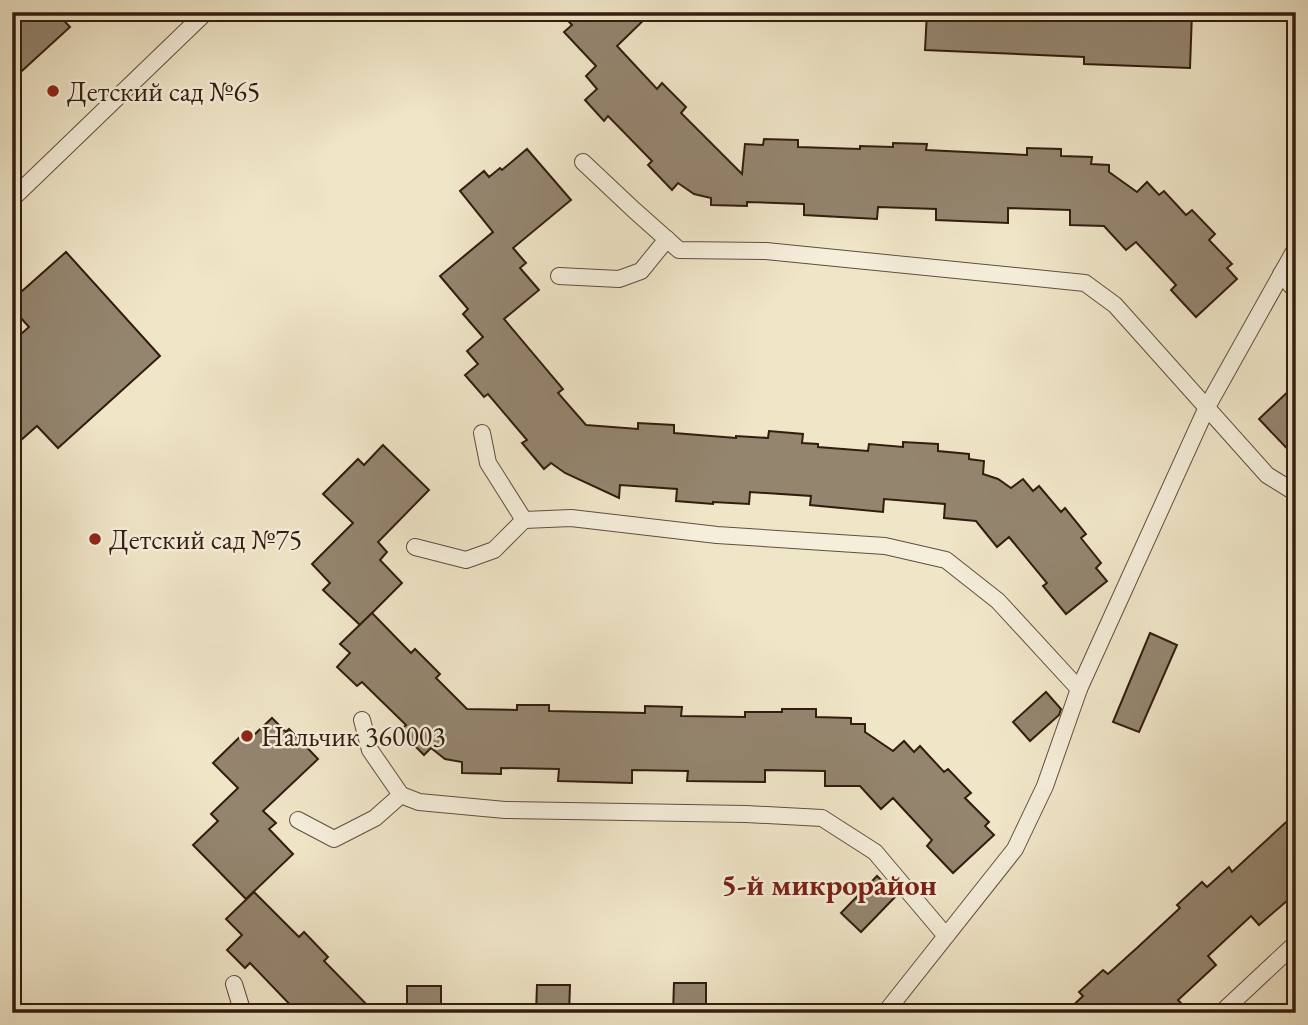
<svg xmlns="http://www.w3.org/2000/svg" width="1308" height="1025" font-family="'EB Garamond',serif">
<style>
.building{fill:#94856f;stroke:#321c0f;stroke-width:2}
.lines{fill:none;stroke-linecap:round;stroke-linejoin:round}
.lane-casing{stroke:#614e3d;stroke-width:18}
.lane{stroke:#f5eedb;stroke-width:16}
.poi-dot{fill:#8f2418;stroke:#f5eedb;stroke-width:2.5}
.labels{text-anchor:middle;stroke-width:5;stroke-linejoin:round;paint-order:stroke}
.poi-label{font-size:28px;fill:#321c0f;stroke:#f5eedb;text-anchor:start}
.neighbourhood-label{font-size:30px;font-weight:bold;fill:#7a1f14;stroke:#f5eedb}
</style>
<rect width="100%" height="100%" fill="#efe5c7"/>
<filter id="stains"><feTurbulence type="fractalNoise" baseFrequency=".00286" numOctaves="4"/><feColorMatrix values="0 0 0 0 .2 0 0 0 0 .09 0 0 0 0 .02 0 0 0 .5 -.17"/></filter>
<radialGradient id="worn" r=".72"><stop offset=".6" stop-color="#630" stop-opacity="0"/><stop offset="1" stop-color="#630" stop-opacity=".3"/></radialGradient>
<!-- building -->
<g class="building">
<path d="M12,12H56L70,27L12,80Z"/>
<path d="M560,12H652L617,46L657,89L662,83L686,107L681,113L742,174L745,144L763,145L764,139L798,140V147L860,149V146L893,147V143L927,144L926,150L1027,155V148L1061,149V156L1092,157L1091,164L1109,165V172L1137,192L1147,182L1159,195L1164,191L1186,215L1192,210L1215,234L1209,240L1232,264L1227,268L1237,279L1196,317L1171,290L1176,285L1136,242L1126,250L1104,226L1070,225V210L1008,208V223L936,220V209L878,207L877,219L804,215V204L747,202V206L711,205V198L694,194L678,183L672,190L648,165L652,161L608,116L604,121L585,100L597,89L586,76L596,66L564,32L572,25Z"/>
<path d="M927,12H1192L1190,68L1084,64V57L925,50Z"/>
<path d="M527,149L571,200L513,248L526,263L520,268L539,290L504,319L563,389L558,393L586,425L638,429V423L674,425V433L736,438V436L768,438L769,431L803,434L802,443L818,444V447L868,451L869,444L903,447V442L938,444V451L969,454V459L984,461L983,474L998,479L1011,488L1023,479L1033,491L1039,486L1061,512L1065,508L1086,534L1081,538L1101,563L1096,568L1107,581L1066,614L1043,586L1047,583L1009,537L997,547L976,521L944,518L945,504L884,499L883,512L810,505L811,496L750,492L749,504L713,502V504L676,501L677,489L620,485L619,498L565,473L551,463L544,469L522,443L527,440L488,394L484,397L465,375L478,364L467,351L483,337L463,314L468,309L440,276L493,232L460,191L484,171L489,177L500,168L502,170Z"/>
<path d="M66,252L160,356L58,448L37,426L12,448V342L29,327L12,308V300Z"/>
<path d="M1296,384V458L1259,419Z"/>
<path d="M383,445L429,490L378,542L387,552L380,560L402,583L360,625L323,590L330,583L312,564L353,523L323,494L358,459L364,465Z"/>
<path d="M372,613L411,653L415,649L440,674L436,678L467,709L517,710V705H549V711L645,713V706L682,707L681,716L745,717V712H782V709H816V717L851,718V724H865V732L893,751L904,741L914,752L920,746L944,772L948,769L971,793L965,798L989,822L985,826L994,835L953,873L927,846L932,840L893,798L881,809L860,786H825V771L765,770V782L687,781L688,771L632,770V783L558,781L559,769L501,768V774L462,773V762L445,759L431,748L424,755L400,731L406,725L362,682L357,686L337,667L350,653L340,644Z"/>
<path d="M1150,633L1177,645L1139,732L1113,722Z"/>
<path d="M1046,692L1061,709L1059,715L1030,741L1013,722Z"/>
<path d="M272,718L286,732L289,729L318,759L263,811L276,823L269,829L293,854L246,899L193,845L218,821L211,814L238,788L213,763L248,729L254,735Z"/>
<path d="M1296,813V893L1259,925L1251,916L1208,956L1216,965L1178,1000L1190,1013H1065L1083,996L1079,992L1103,970L1108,974L1138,947L1180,908L1177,905L1202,882L1207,887L1229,867L1232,872Z"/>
<path d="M877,876L897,895L861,932L841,913Z"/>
<path d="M254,892L299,937L304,932L328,957L324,961L375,1013H298L250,963L245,968L227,950L242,935L226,919Z"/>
<path d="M674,983H706V1013H673Z"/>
<path d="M537,985H570L569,1013H536Z"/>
<rect x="407" y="986" width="34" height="27"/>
</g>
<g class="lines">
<!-- lane casing -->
<g class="lane-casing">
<g id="lane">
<path d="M583,162L634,210L679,250L766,251L1085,283L1115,305L1267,475L1296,493"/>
<path d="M12,199L206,12"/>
<path d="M1281,274L1296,291"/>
<path d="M559,276L619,279L641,271L667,239"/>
<path d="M482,433L488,463L524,520L571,518L717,535L885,546L946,560L998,601L1079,689"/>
<path d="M415,547L466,560L494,550L524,520"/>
<path d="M362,720L370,750L401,795L419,802L505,810L746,814L822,818L875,852L946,936"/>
<path d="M298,820L334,839L375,818L401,795"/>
<path d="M234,984L243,1013"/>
<path d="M885,1013L1015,849L1045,786L1079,689L1207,407L1296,248"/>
<path d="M1221,1013L1296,943"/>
</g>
</g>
<!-- lane -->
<use href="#lane" class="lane"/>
</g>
<!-- markers -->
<g class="poi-dot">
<circle cx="53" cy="91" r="7"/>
<circle cx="95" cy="539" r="7"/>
<circle cx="247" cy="736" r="7"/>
</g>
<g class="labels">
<!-- poi labels -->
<g class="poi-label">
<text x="67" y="101">Детский сад №65</text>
<text x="109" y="549">Детский сад №75</text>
<text x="261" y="746">Нальчик 360003</text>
</g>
<!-- neighbourhood labels -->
<g class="neighbourhood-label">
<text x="829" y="895">5-й микрорайон</text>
</g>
</g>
<!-- margin -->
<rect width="1308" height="1025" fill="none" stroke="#efe5c7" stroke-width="42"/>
<rect x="14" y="14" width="1280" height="997" fill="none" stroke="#321c0f" stroke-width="3.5"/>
<rect x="21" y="21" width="1266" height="983" fill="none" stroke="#321c0f" stroke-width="2"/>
<rect width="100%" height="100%" filter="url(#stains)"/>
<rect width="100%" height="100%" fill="url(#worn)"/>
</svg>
